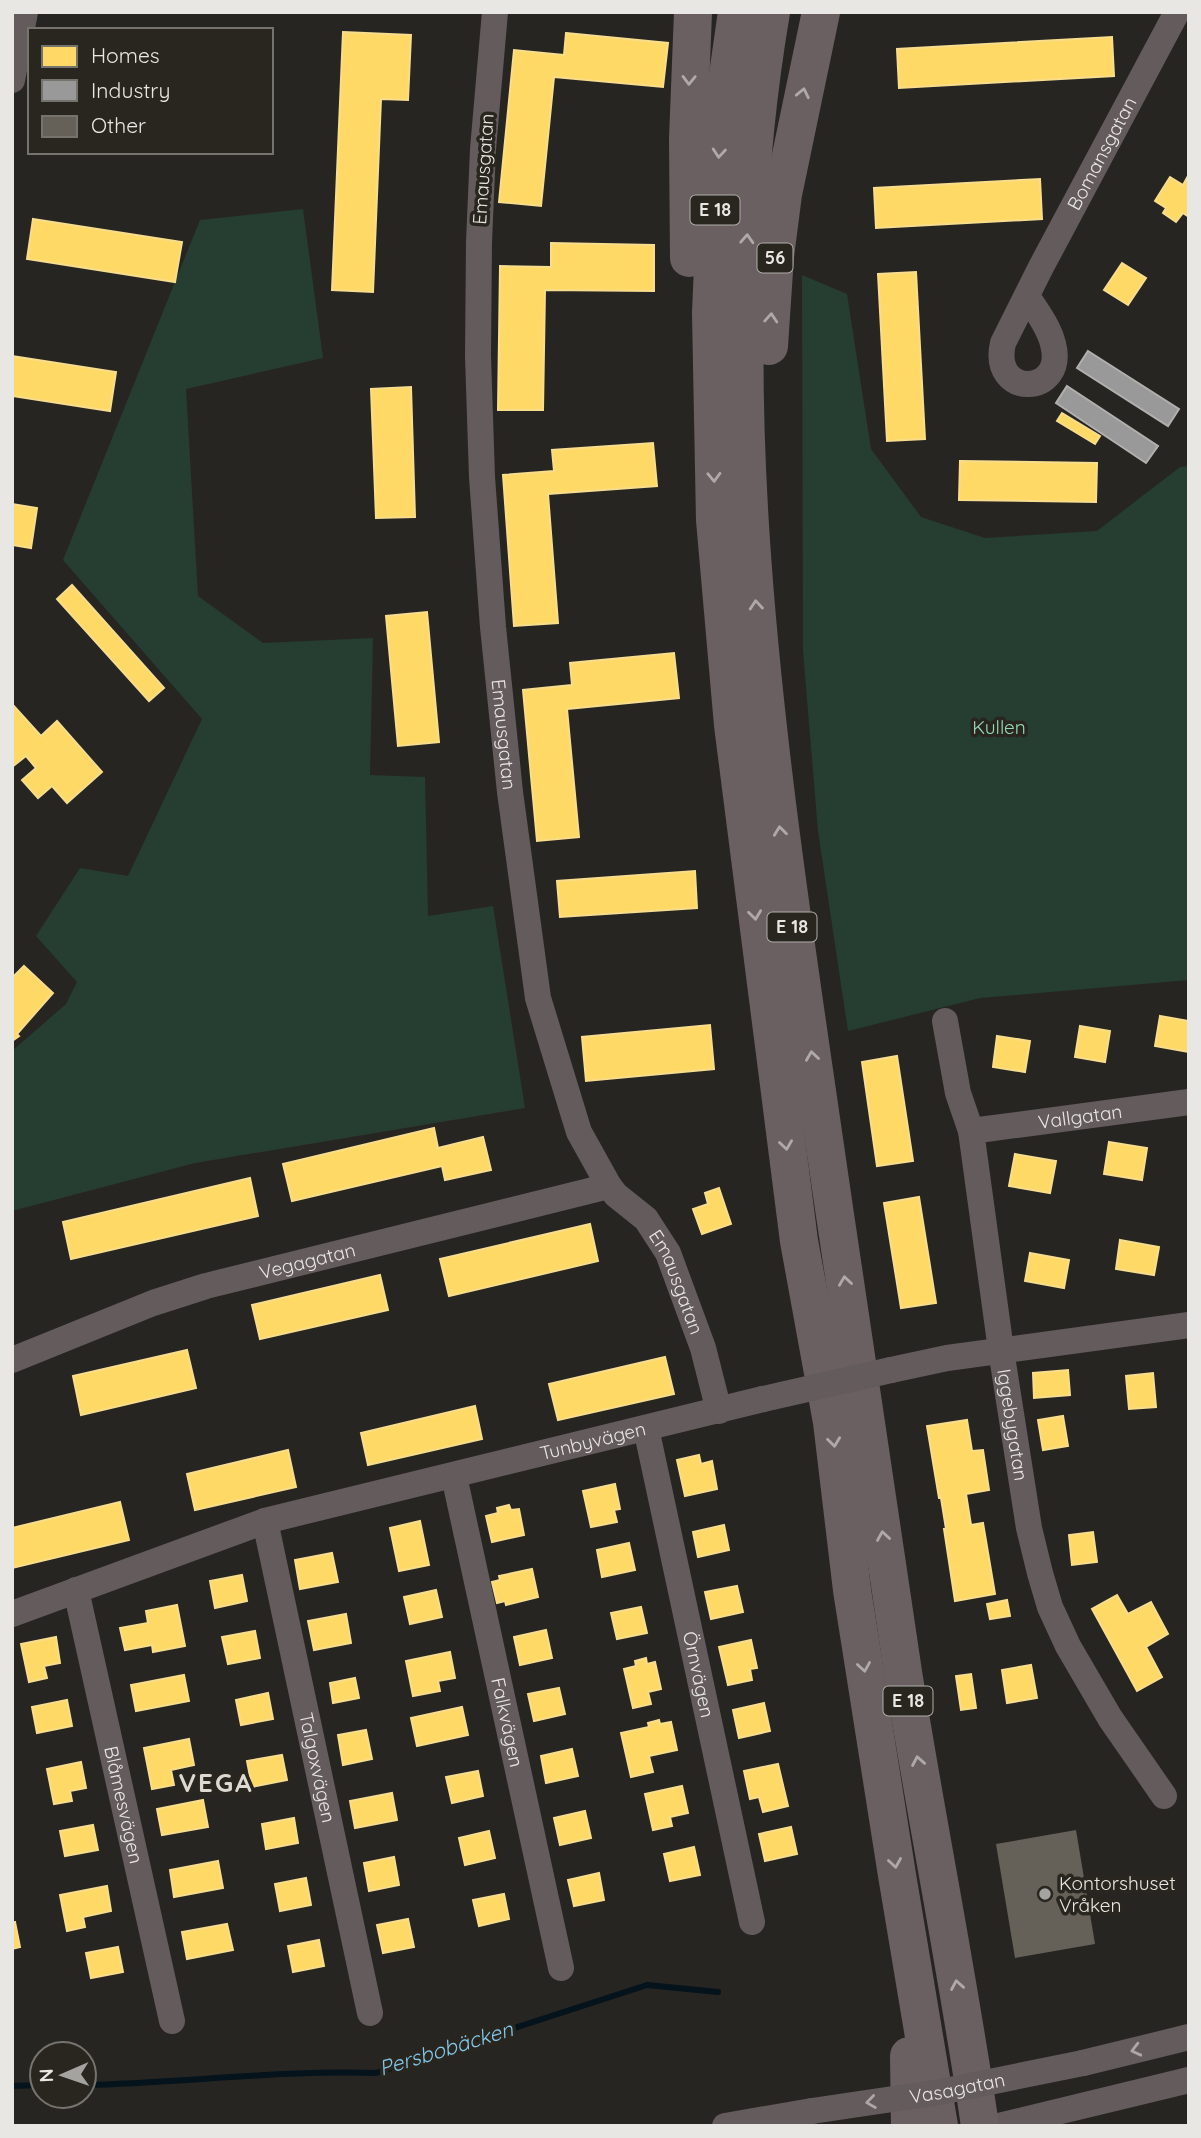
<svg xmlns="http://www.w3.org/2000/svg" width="1201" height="2138" font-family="Quicksand,sans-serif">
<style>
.green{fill:#253e31}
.homes{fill:#ffd966;stroke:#f8dd8c;stroke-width:2}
.industry{fill:#999;stroke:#b1b0af;stroke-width:2}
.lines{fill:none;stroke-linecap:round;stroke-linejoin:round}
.stream{stroke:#04131c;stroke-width:6}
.building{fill:#656058}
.minor{stroke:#645b5c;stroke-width:26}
.highway{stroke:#6a6062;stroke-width:38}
.minor-bridge{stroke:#645b5c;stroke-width:26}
.oneway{stroke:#afaaa9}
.oneway2{stroke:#ada8a6}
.poi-dot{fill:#a4a39f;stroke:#292620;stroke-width:2.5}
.labels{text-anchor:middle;stroke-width:7;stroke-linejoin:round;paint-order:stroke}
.shield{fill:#292620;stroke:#afada8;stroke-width:2}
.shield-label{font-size:18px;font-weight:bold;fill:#e8e7e3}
.street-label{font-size:19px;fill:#e8e7e3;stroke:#292620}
.park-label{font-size:19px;fill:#96dab5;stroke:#292620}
.poi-label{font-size:19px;fill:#e8e7e3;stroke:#292620;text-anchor:start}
.water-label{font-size:21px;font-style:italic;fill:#84c9ec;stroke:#292620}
.district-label{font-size:26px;font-weight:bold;letter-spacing:2px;fill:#ddd9d2;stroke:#292620}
</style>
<rect width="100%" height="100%" fill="#272522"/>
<!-- green -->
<g class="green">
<path d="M303,209L323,358L186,389L198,596L263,643L373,638L370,775L425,777L428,916L493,906L525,1108L195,1163L12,1211V1051L66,1004L77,982L36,936L80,868L128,876L202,719L63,560L200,220Z"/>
<path d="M802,275L847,294L871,449L921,517L985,538L1097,531L1180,467L1189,466V980L980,998L848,1031L818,831L803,651Z"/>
</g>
<!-- homes -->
<g class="homes">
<path d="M343,32L411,35L408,100L381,99L373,292L332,290Z"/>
<path d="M566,33L668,43L663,87L554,77L541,206L499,202L514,50L564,55Z"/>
<path d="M1112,37L1114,76L899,88L897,49Z"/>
<path d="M1188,176L1189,217L1183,213L1176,222L1163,213L1166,208L1155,201L1170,177L1183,185Z"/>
<path d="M1040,179L1042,219L876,228L874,188Z"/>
<path d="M33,219L182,242L175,282L27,259Z"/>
<path d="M551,243L654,245V291L545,290L543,410H498L500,266L551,267Z"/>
<path d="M1122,263L1146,278L1128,305L1104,290Z"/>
<path d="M916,272L925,439L887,441L878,274Z"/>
<path d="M12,356L116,372L110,411L12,396Z"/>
<path d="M411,387L415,517L376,518L371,389Z"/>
<path d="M1062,413L1100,436L1095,444L1057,421Z"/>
<path d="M653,443L657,486L548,494L558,623L514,626L503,475L554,471L552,450Z"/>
<path d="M960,461L1097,463L1096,502L959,500Z"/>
<path d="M12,504L37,508L31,548L12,545Z"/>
<path d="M72,585L164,688L149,701L57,599Z"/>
<path d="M427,612L439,742L398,746L386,616Z"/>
<path d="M674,653L679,698L567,709L579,837L537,841L523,690L572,685L570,663Z"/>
<path d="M12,704L41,736L57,721L102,772L67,803L52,786L38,798L22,780L36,768L26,756L12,767Z"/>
<path d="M695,871L697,908L560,917L557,881Z"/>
<path d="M24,966L53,993L17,1034L19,1036L12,1041V978Z"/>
<path d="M1160,1016L1189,1021V1052L1155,1046Z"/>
<path d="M710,1025L714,1069L586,1081L582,1037Z"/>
<path d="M1080,1026L1110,1031L1105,1062L1075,1057Z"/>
<path d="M997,1036L1030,1041L1025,1072L993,1067Z"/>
<path d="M897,1056L913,1161L877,1166L862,1062Z"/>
<path d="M434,1128L438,1148L483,1137L491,1170L445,1180L442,1166L292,1201L283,1164Z"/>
<path d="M1109,1142L1147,1148L1142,1180L1104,1174Z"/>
<path d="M1015,1154L1056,1161L1050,1193L1009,1186Z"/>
<path d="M250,1178L258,1216L71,1259L63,1222Z"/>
<path d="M719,1188L731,1224L702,1234L693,1209L708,1204L705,1193Z"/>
<path d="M919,1197L936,1303L901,1308L884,1203Z"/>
<path d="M590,1224L598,1261L449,1296L440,1259Z"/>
<path d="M1120,1240L1159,1247L1154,1275L1116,1269Z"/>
<path d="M1030,1253L1069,1260L1064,1288L1025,1281Z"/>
<path d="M380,1275L388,1310L260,1339L252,1305Z"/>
<path d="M187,1350L196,1388L81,1415L73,1376Z"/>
<path d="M665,1357L674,1394L558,1420L549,1384Z"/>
<path d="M1068,1370L1070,1395L1034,1398L1033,1373Z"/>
<path d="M1153,1373L1156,1407L1129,1409L1126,1376Z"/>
<path d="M475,1406L482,1439L368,1465L361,1433Z"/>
<path d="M1063,1416L1068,1446L1043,1450L1038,1420Z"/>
<path d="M967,1420L972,1451L983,1450L989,1490L966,1494L971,1525L983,1523L995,1594L955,1601L944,1529H946L941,1498H939L927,1426Z"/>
<path d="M288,1450L296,1487L195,1510L187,1474Z"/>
<path d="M699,1455L701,1464L712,1461L717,1489L685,1496L677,1460Z"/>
<path d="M615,1484L620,1509L614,1510L617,1522L591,1527L583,1491Z"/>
<path d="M120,1502L129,1540L12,1568V1528Z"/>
<path d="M509,1505L511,1510L519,1509L524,1535L492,1542L486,1516L498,1513L497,1508Z"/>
<path d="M420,1521L429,1565L399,1571L390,1528Z"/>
<path d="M724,1525L729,1550L698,1557L693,1532Z"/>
<path d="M1093,1532L1097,1562L1072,1565L1069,1535Z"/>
<path d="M629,1543L635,1570L602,1577L597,1550Z"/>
<path d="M332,1553L338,1582L300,1589L295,1560Z"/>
<path d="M532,1569L538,1597L506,1605L505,1601L497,1603L492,1582L500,1580L499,1576Z"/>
<path d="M242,1575L247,1601L215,1608L210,1581Z"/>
<path d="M737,1586L743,1612L711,1619L705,1592Z"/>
<path d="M436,1590L442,1617L410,1624L404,1597Z"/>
<path d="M1117,1595L1128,1614L1151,1602L1168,1634L1146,1647L1162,1677L1137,1691L1092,1609Z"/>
<path d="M1007,1600L1010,1616L990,1619L987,1604Z"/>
<path d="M177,1605L185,1646L153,1652L152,1645L125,1650L120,1628L148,1623L146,1611Z"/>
<path d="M641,1607L647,1633L617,1639L611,1613Z"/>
<path d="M346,1614L351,1643L314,1650L308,1621Z"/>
<path d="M546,1630L552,1658L520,1665L514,1637Z"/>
<path d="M255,1631L260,1658L228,1664L222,1637Z"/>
<path d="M56,1637L60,1663L44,1666L47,1678L29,1682L21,1644Z"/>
<path d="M751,1640L757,1668L750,1669L752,1680L728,1685L719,1647Z"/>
<path d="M450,1652L455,1678L438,1681L440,1691L413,1696L406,1661Z"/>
<path d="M646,1658L647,1664L655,1662L661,1689L648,1692L651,1704L633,1708L624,1669L636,1666L635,1661Z"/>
<path d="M1031,1665L1037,1698L1007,1703L1002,1670Z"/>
<path d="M971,1674L976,1708L961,1710L956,1676Z"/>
<path d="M184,1675L189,1701L136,1711L131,1685Z"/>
<path d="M355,1678L359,1698L333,1703L330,1683Z"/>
<path d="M559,1688L565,1714L534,1721L528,1694Z"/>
<path d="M268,1693L273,1719L241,1725L236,1700Z"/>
<path d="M67,1700L72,1726L37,1733L32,1707Z"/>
<path d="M764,1703L770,1731L739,1738L733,1710Z"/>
<path d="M462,1707L468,1735L417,1746L411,1718Z"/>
<path d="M659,1720L660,1724L671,1722L677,1750L649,1756L653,1772L631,1777L621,1733L649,1727L648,1723Z"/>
<path d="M366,1730L372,1759L343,1765L338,1735Z"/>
<path d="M189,1739L194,1765L171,1770L174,1785L152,1789L144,1748Z"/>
<path d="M572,1749L578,1776L546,1783L541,1756Z"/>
<path d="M282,1755L287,1780L252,1787L247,1761Z"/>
<path d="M81,1762L86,1788L70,1791L72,1801L54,1804L47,1769Z"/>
<path d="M778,1764L788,1806L763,1812L759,1797L750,1799L744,1771Z"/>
<path d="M478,1771L483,1796L452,1803L446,1777Z"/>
<path d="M682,1786L688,1813L670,1817L672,1826L653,1830L645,1794Z"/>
<path d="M392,1793L397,1820L355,1828L350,1801Z"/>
<path d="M203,1800L208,1827L162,1835L157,1809Z"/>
<path d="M585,1811L591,1838L560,1845L554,1818Z"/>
<path d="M294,1818L298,1843L266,1849L262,1824Z"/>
<path d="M93,1825L98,1850L65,1856L60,1831Z"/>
<path d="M791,1827L797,1854L765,1861L759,1834Z"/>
<path d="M489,1831L495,1858L465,1865L459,1838Z"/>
<path d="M694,1847L700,1875L670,1881L664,1854Z"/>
<path d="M394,1857L399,1885L369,1891L364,1863Z"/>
<path d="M218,1861L223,1888L174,1897L170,1870Z"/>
<path d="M599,1873L604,1900L574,1906L568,1880Z"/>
<path d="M306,1878L311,1905L280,1911L275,1884Z"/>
<path d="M107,1886L111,1911L83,1917L85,1927L67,1931L60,1895Z"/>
<path d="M504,1894L509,1919L479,1926L473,1900Z"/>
<path d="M408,1919L414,1947L383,1953L377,1925Z"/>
<path d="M12,1922H15L20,1947L12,1949Z"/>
<path d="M227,1924L233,1950L187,1959L182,1932Z"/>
<path d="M319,1940L324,1966L293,1972L288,1946Z"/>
<path d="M118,1947L123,1972L91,1978L86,1953Z"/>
</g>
<!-- industry -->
<g class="industry">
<path d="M1088,351L1179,409L1168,426L1077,368Z"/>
<path d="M1067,386L1158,446L1146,463L1056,403Z"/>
</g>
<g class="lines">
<!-- stream -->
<g class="stream">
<path d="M84,2085C181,2083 279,2070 376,2073L647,1985L718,1992"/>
<path d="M12,2086L42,2085"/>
</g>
</g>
<!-- building -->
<path class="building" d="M1076,1830L1095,1944L1015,1958L996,1844Z"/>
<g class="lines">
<!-- minor -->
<g class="minor">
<path id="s1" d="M495,12L483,149L479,242L478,356L482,477L493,627L510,792L538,998L579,1132L609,1186L616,1195L646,1219L668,1253L703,1348L719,1411"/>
<path d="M12,80L25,12"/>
<path id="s2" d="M1027,296C1036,310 1049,327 1053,344C1067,396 990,399 1003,343L1041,267L1177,12"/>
<path id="s3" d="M945,1021L958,1093L971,1131L1001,1350L1029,1528L1040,1573L1050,1607L1068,1646L1110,1718L1164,1796"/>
<path id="s4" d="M971,1131L1189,1102"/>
<path id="s5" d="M12,1360L153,1303L206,1286L609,1186"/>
<path d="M891,1370L947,1358L1189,1325"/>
<path id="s6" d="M646,1428L752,1922"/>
<path id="s7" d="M454,1476L561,1968"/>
<path id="s8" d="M265,1521L370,2013"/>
<path id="s9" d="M76,1590L172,2021"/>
<path id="s10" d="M12,1614L265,1521L763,1399"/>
<path d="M1083,2063L1189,2037"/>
<path d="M725,2126L812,2111"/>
<path d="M999,2126L1189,2080"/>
</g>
<!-- highway -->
<g class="highway">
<path d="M737,12L723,110L717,173L711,313L715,520L733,725L799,1241L832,1422L852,1590L897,1875L939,2126"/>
<path d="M771,12C712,358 762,713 812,1057C842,1262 871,1467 903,1672C927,1823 958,1974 980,2126"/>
<path d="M689,258L688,139L693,12"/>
<path d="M769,346L775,256L783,194L821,12"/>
<path d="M909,2056L910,2126"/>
</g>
<!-- minor-bridge -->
<g class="minor-bridge">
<path d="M763,1399L891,1370"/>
<path id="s11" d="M812,2111L940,2092L1083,2063"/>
</g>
</g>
<!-- one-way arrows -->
<defs><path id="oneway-chevron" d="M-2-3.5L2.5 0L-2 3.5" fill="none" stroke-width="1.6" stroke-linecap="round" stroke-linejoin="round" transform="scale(1.75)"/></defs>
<g class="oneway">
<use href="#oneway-chevron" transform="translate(689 80) rotate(91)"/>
<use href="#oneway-chevron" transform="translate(803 93) rotate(-78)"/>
<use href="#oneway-chevron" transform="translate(719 153) rotate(95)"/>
<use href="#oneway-chevron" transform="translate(747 239) rotate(-87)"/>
<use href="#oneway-chevron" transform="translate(771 318) rotate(-86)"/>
<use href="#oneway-chevron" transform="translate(714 477) rotate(88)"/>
<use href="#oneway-chevron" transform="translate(756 605) rotate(-95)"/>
<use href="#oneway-chevron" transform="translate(780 831) rotate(-97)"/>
<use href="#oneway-chevron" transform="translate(755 915) rotate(83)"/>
<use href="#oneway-chevron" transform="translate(812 1056) rotate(-98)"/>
<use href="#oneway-chevron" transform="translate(786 1145) rotate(82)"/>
<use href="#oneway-chevron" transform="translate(845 1281) rotate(-98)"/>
<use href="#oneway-chevron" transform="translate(834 1442) rotate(83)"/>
<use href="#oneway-chevron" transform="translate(883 1536) rotate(-99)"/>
<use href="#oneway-chevron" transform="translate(864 1667) rotate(81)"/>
<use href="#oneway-chevron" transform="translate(918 1761) rotate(-100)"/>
<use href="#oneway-chevron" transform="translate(895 1863) rotate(81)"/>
<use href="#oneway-chevron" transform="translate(957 1985) rotate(-100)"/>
</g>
<g class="oneway2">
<use href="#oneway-chevron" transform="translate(1136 2050) rotate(166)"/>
<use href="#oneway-chevron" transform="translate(871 2102) rotate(172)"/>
</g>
<!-- markers -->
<circle class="poi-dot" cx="1045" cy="1894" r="7"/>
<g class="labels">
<!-- shield labels -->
<g class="shield">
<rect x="690.5" y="195.5" width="49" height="29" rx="5"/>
<rect x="757.5" y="243.5" width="35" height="29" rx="5"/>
<rect x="767.5" y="912.5" width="49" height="29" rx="5"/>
<rect x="883.5" y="1686.5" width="49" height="29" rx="5"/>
</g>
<g class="shield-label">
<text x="715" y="216">E 18</text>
<text x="775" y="264">56</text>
<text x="792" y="933">E 18</text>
<text x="908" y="1707">E 18</text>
</g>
<!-- street labels -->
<g class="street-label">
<text dy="7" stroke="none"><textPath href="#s2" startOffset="380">Bomansgatan</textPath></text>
<text transform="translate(483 169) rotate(-86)" y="7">Emausgatan</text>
<text dy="7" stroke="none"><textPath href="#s1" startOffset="724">Emausgatan</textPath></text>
<text dy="7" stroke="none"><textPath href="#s4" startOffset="110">Vallgatan</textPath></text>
<text dy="7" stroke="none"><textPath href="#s5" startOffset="312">Vegagatan</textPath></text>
<text dy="7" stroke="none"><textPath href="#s1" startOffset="1312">Emausgatan</textPath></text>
<text dy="7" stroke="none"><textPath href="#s3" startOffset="410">Iggebygatan</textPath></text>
<text dy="7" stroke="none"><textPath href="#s10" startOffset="607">Tunbyvägen</textPath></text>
<text dy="7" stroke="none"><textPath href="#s6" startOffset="252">Örnvägen</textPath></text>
<text dy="7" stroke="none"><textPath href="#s7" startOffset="252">Falkvägen</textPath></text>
<text dy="7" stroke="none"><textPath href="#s8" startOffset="252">Talgoxvägen</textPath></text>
<text dy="7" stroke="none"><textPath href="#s9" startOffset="220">Blåmesvägen</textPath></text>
<text dy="7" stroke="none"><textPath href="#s11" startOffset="147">Vasagatan</textPath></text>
</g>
<!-- park labels -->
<g class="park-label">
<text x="999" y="734">Kullen</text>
</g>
<!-- poi labels -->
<g class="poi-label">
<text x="1059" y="1890">Kontorshuset<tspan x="1059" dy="22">Vråken</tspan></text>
</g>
<!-- water labels -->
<g class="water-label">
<text transform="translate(446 2049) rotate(-17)" y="7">Persbobäcken</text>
</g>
<!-- district labels -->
<g class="district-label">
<text x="216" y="1792">VEGA</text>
</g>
</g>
<!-- border -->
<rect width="1201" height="2138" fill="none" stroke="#e8e7e3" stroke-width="28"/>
<!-- legend -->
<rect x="28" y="28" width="245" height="126" fill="#292620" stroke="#75736e" stroke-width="2"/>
<rect x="42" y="46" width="35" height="21" fill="#ffd966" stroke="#75736e" stroke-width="2"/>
<text x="91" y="63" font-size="21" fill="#e8e7e3">Homes</text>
<rect x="42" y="80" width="35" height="21" fill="#999999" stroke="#75736e" stroke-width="2"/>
<text x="91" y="98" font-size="21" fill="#e8e7e3">Industry</text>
<rect x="42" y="116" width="35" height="21" fill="#656058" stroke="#75736e" stroke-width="2"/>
<text x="91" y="133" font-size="21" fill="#e8e7e3">Other</text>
<!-- north arrow -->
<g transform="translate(63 2075) rotate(268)"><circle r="33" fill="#292620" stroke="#75736e" stroke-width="2"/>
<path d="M0-5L12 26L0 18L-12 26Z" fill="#a4a39f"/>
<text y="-10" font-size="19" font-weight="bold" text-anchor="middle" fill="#e8e7e3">N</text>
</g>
</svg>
